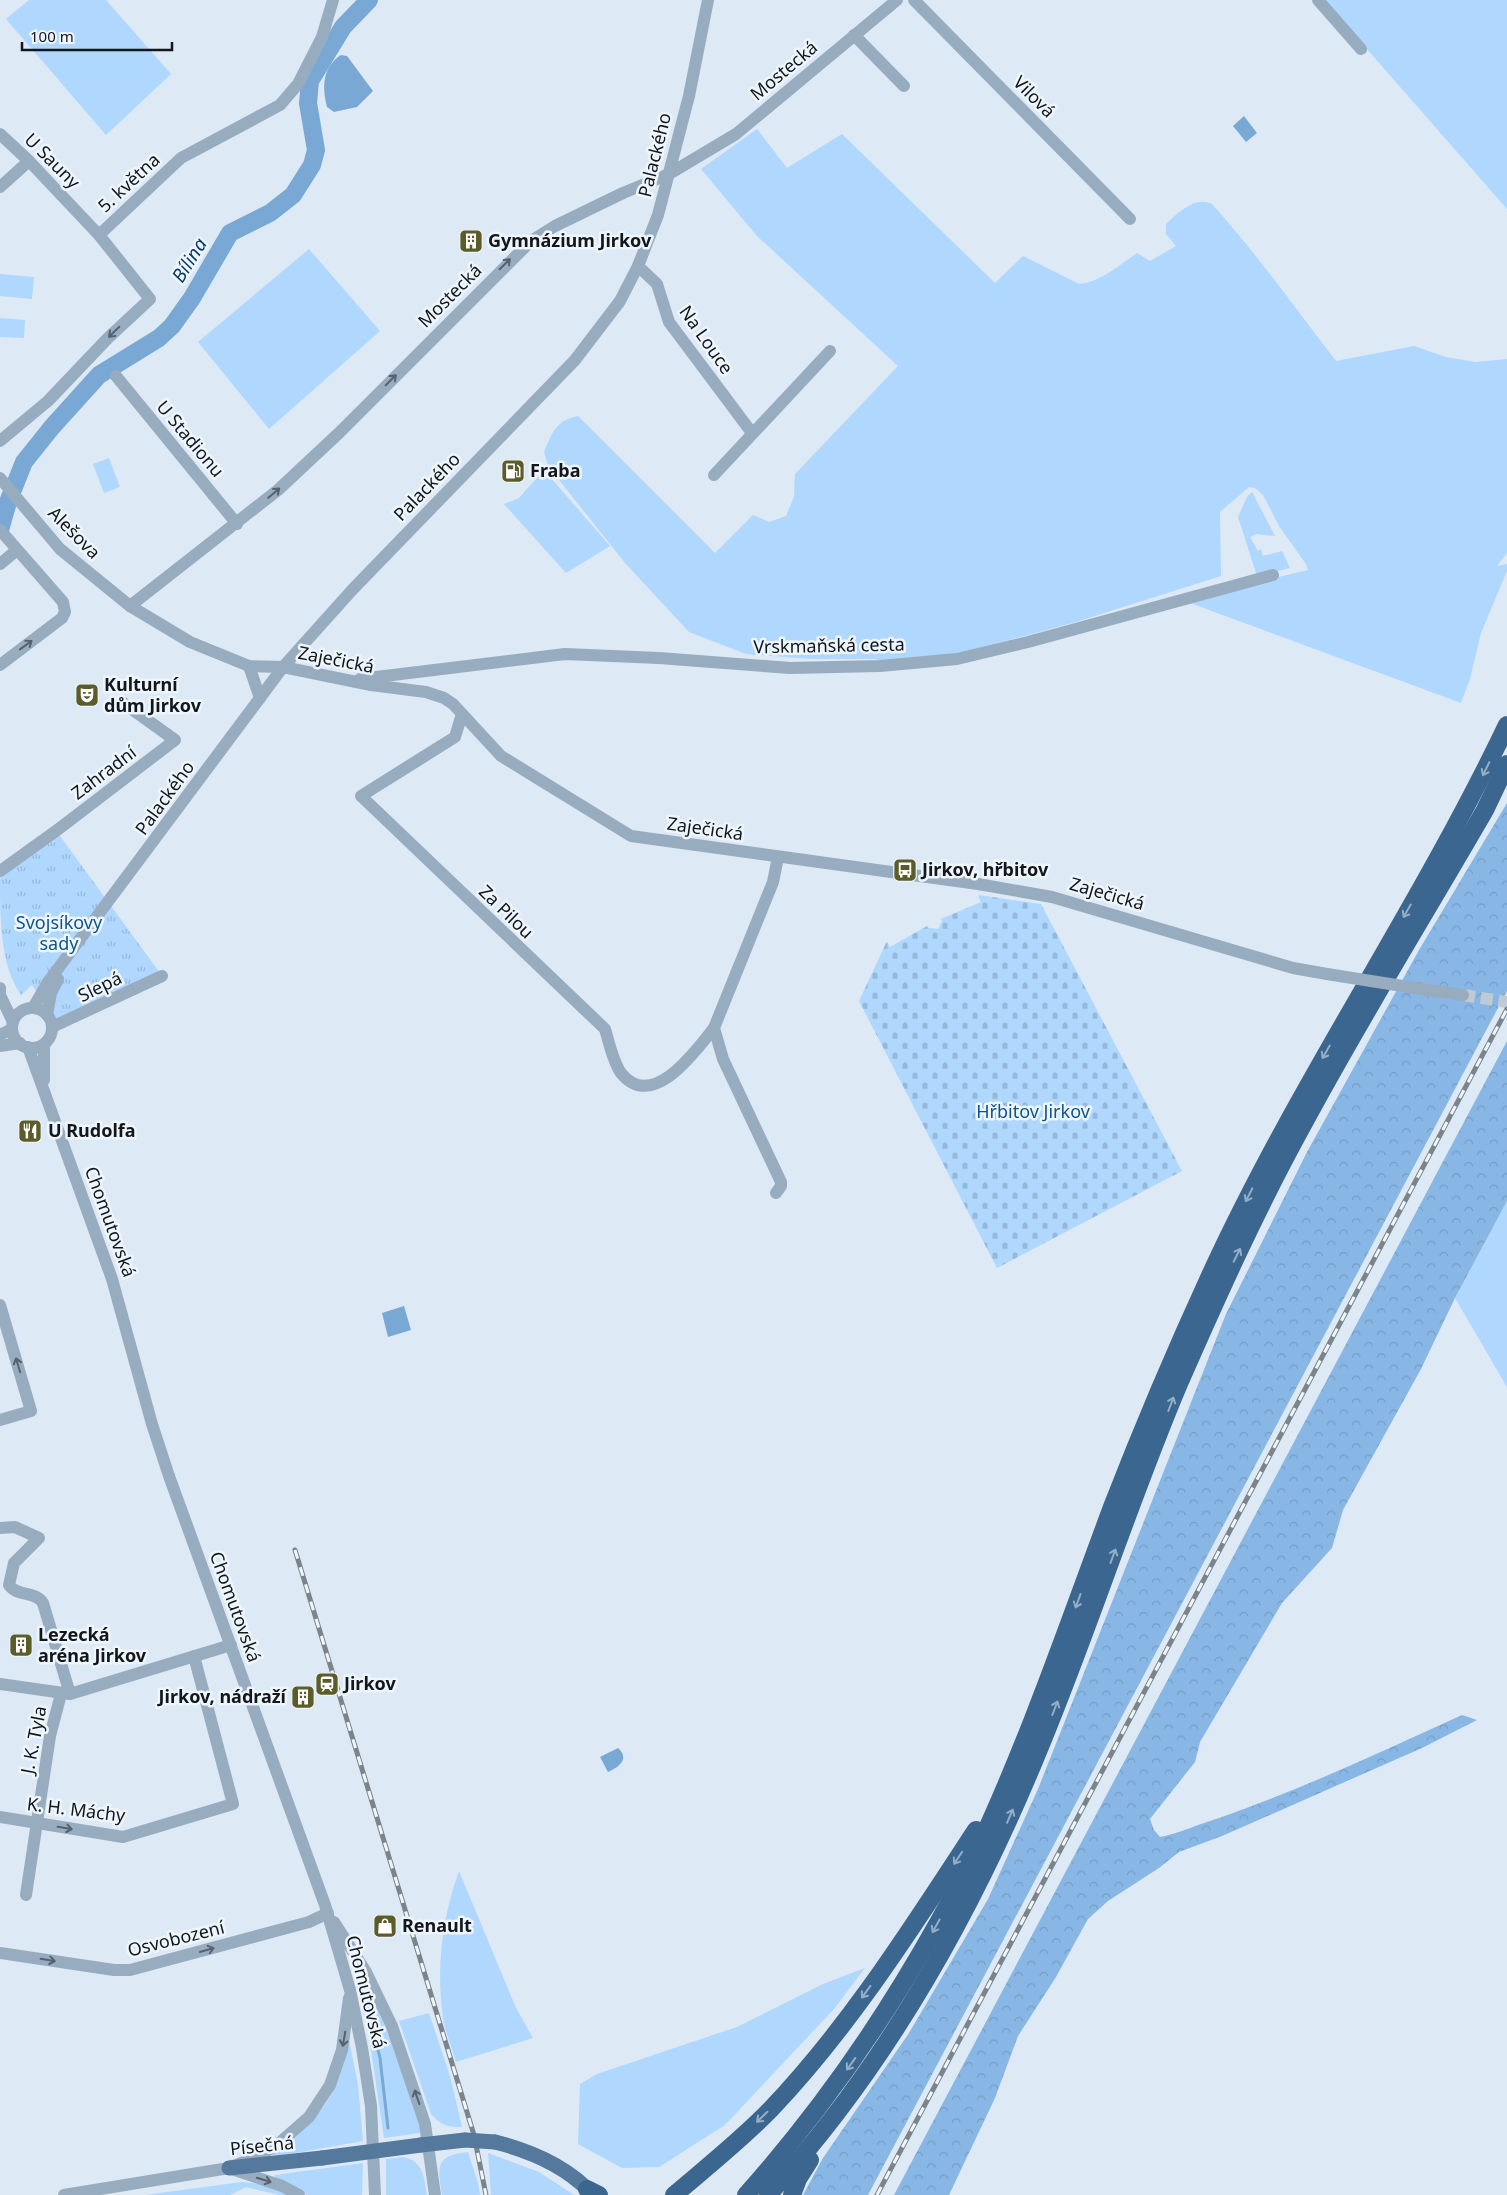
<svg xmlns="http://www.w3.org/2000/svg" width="1507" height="2195" font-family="'Noto Sans',sans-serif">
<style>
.green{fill:#b0d7fe}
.forest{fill:url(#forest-crowns)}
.cemetery{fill:url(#cemetery-stones)}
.park{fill:url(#park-tufts)}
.water{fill:#7aa8d5}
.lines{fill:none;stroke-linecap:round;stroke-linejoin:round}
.stream{stroke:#7aa8d5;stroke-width:3}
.river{stroke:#7aa8d5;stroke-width:18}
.minor-tunnel{stroke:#bfcad4;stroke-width:12;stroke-dasharray:12 6;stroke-linecap:butt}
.minor{stroke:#98acc0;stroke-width:12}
.major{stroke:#54799d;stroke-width:15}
.highway{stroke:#3a6690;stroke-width:18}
.rail-casing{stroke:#7b838b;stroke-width:5}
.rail{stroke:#eef6fd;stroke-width:3;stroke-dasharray:9;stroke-linecap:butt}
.minor-bridge{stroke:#98acc0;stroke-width:12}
.major-bridge{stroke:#54799d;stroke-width:15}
.oneway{stroke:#56626e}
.oneway2{stroke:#94aec6}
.labels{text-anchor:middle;stroke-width:5;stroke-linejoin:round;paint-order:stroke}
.street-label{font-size:18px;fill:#13171b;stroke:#eef6fd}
.poi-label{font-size:18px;font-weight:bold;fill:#13171b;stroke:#eef6fd;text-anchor:start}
.park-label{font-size:18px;fill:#0d548c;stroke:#eef6fd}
.water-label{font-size:19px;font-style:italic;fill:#073d67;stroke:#eef6fd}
</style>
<defs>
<pattern id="forest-crowns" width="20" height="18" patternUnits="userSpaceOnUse" patternTransform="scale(1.25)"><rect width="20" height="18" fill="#89b7e5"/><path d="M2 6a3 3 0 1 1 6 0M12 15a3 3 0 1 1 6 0" fill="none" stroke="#759dc4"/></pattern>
<pattern id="cemetery-stones" width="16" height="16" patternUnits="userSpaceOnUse" patternTransform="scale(1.25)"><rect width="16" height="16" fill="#b0d7fe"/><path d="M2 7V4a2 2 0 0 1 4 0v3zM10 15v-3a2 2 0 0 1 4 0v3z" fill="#96b8d9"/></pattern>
<pattern id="park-tufts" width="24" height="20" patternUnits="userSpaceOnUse" patternTransform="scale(1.25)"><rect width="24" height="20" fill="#b0d7fe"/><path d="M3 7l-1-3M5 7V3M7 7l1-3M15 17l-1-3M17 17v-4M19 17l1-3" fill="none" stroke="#96b8d9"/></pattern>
</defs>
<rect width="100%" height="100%" fill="#dde9f5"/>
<!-- green -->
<g class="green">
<path d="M29,0H106L171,74L106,135L6,19Z"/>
<path d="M1324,0H1507V209Z"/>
<path d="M757,129L787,168L842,134L995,283L1023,256L1079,284C1099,283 1121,264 1137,253L1150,261L1176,246L1166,234V224C1179,212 1195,196 1212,204C1257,254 1295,308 1336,361L1414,346L1446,357L1475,362L1507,359V553L1497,566L1507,564V571L1481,633L1470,679L1461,703L1182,600L1308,570L1306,564L1279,526L1263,495L1255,488L1249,487L1220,512L1221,576L1076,622L983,647L945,656L879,664L876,659H811L746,654L689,632L625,563L548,466L544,452C552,433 556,420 578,416L715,553L753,515L769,522L786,516L794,497L795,474L898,366L757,236L701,169Z"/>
<path d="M309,249L380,331L269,429L198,342Z"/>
<path d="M0,274L34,277L32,299L0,296Z"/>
<path d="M0,318L25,320L24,338L0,337Z"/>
<path d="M109,458L120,487L104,493L93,464Z"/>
<path d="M544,470L610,546L566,573L504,504L519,498Z"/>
<path d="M1252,492L1275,536L1256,534L1250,537L1258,551L1261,549L1263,556L1282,551L1290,568L1257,576L1238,517L1247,497Z"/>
<path d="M1507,1201V1387L1455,1298Z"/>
<path d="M459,1871L516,2008L533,2038L456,2062C452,2047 445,2032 443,2018C436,1967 442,1918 459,1871Z"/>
<path d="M865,1968L834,2009L725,2125L659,2167L622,2168L578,2144L580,2084L597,2074L737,2027L823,1984Z"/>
<path d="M366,1986L386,2024L421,2132L420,2133L384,2138L369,2036L358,1990Z"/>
<path d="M429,2013L450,2076L462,2127C447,2127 441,2125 431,2114L399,2021Z"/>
<path d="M349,2040L358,2085L363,2141L273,2157L272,2153C287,2141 305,2129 317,2115C336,2094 344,2066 349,2040Z"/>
<path d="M468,2152L478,2183L480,2195H442C438,2166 434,2156 468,2152Z"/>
<path d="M488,2153L539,2172L574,2195H491Z"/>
<path d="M403,2157C424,2161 424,2178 427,2195H386V2159Z"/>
<path d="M363,2163L362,2195H307L297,2188L275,2178V2175Z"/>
<path d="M242,2182L261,2184L289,2195H279L246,2187L230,2195H145Z"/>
</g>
<!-- forest -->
<g class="forest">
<path d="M1507,803V991L868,2195H803L823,2158L909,2033L988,1899L1038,1789L1226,1314L1307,1152L1419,950Z"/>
<path d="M1507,1041V1201L1455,1298L1421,1369L1343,1510L1332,1548L1282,1603L1200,1742L1195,1762L1150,1819L1154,1830L1160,1837C1177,1834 1191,1827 1207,1822C1294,1793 1378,1753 1462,1715L1477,1720L1422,1748L1222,1836L1179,1852L1159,1868L1108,1901L1088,1919L1056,1977L1018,2036L995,2098L949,2195H894Z"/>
</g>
<!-- cemetery -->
<path class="cemetery" d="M978,895L1041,904L1182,1171L997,1268L859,1001L887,941L890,947L927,926L929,928L938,929L942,921L941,919L981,902Z"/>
<!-- park -->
<path class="park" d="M60,836L160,973L56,1023L32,985L21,995C0,965 0,918 0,878Z"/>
<!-- water -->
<g class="water">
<path d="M341,55L347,56L373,91L357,107L334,112L327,107C322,88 322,67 341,55Z"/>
<path d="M1244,116L1257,133L1246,142L1233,126Z"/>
<path d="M404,1306L411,1330L388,1337L382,1313Z"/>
<path d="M618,1748C630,1759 619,1767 608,1772L600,1757Z"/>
</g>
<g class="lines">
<!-- stream -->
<path class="stream" d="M363,1988L380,2058L388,2128"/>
<!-- river -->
<path class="river" d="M0,530L8,502L24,462L52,427L99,375L159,338L172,326L192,298L230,233L270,213L293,195L312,165L316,150L308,103L310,81L343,27L369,0"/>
<!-- minor-tunnel -->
<path class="minor-tunnel" d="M1463,995L1507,1002"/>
<!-- minor -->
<g class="minor">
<path d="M914,0L1130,219"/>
<path d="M1318,0L1361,49"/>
<path d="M854,35L904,86"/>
<path d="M0,134L29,161L99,235L150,299L108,338L48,401L0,441"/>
<path d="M0,187L29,161"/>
<path d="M99,235L181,158L280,105L298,84L322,37L333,0"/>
<path d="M638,266L657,284L669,322L752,433"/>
<path d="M116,376L237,524"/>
<path d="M714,475L830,351"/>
<path d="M0,478L60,549L130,606L190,642L249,666L283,667L371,685L426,692L444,698L453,704L501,756L631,836L978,884L1052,897L1293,968L1327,974"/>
<path d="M0,530L63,602L65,612L62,618L0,665"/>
<path d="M0,564L17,550"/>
<path d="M130,606L278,490L340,432L531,241L555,226L623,193L669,174L736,134L897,0"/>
<path d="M249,666L260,698"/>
<path d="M360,679L565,654L659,658L790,668L880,666L957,659L1028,642L1273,575"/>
<path d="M462,714L455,737L361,796L605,1029C609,1042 613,1062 621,1073C652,1112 695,1052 714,1028"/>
<path d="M0,871L56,831L175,740L122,702"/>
<path d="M0,988V995L13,1022"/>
<path d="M1415,988L1463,995"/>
<path d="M33,1008L48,982L283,667L353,589L575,360L620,301L638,266L658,215L689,96L708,0"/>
<circle cx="32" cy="1028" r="20"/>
<path d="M47,1015L51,993L58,979"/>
<path d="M52,1027L162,976"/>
<path d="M0,1035L12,1029"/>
<path d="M44,1044V1080"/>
<path d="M0,1046L20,1043"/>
<path d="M28,1047L112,1279L152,1424L169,1476L325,1905L350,1990L362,2048L371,2106L375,2195"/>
<path d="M776,1193L781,1186V1182L723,1059L714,1028L773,882L778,857"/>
<path d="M0,1305L31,1411L0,1420"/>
<path d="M0,1528L15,1527L39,1538L14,1563L9,1585C17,1597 36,1591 43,1603L70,1694"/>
<path d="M0,1684L70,1694L231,1645"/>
<path d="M0,1817L123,1837L233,1804L194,1656"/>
<path d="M26,1895L50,1736L61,1694"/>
<path d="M334,1922L366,1972L392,2026L425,2124L435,2195"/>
<path d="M0,1953L114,1970H130L309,1922L328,1913"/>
<path d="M229,2168L282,2186L299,2195"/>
<path d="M64,2195L229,2168L258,2156L277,2145L309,2117L330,2085L342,2050L349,1998"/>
</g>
<!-- major -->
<g class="major">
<path d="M495,2142C531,2151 568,2167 593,2195"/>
<path d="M421,2145L465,2140"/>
<path d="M229,2168L322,2158"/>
</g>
<!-- highway -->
<g class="highway">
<path d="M587,2189L599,2195"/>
<path d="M674,2195C707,2167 741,2140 771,2109C850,2026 913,1926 976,1830"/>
<path d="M746,2195C820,2112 884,2020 938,1923C950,1901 963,1879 974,1857C1028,1743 1068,1625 1112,1507C1143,1427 1177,1347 1213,1269C1300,1081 1418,911 1507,725"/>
<path d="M768,2195C885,2068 972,1912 1037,1754C1088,1632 1127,1507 1178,1386C1217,1297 1257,1208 1304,1123C1361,1017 1425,914 1485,810L1507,764"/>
<path d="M792,2195L798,2179L810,2160"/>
</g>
<!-- rail casing -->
<g class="rail-casing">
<g id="rail">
<path d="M295,1550L474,2135L486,2195"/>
<path d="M877,2195L1507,1009"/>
</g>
</g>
<!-- rail -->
<use href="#rail" class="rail"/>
<!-- minor-bridge -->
<path class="minor-bridge" d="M1327,974L1415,988"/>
<!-- major-bridge -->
<g class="major-bridge">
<path d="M465,2140L495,2142"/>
<path d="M322,2158L421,2145"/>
</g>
</g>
<!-- one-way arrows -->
<defs><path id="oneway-shaft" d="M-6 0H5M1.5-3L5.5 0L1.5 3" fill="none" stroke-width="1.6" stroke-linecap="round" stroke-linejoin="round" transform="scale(1.25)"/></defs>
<g class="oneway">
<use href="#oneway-shaft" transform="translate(505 264) rotate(-45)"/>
<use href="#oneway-shaft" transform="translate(114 332) rotate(136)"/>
<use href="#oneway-shaft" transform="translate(391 380) rotate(-45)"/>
<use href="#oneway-shaft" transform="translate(274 493) rotate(-40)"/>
<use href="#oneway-shaft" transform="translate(26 645) rotate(-36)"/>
<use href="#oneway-shaft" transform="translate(18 1365) rotate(-107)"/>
<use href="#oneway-shaft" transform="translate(65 1828) rotate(9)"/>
<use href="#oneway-shaft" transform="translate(207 1950) rotate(-16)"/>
<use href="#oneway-shaft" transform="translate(48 1960) rotate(9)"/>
<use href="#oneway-shaft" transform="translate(344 2039) rotate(100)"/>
<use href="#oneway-shaft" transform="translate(417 2097) rotate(-109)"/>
<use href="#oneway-shaft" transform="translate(264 2180) rotate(17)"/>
</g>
<g class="oneway2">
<use href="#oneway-shaft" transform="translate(1486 769) rotate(116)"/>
<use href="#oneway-shaft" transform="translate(1407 911) rotate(120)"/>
<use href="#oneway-shaft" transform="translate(1326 1052) rotate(120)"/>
<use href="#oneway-shaft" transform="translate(1249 1195) rotate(117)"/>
<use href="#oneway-shaft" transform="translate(1237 1255) rotate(-63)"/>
<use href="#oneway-shaft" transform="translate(1171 1404) rotate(-69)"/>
<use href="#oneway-shaft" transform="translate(1113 1556) rotate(-70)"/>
<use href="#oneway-shaft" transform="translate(1078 1601) rotate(110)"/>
<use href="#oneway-shaft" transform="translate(1055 1708) rotate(-69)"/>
<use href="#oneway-shaft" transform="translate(1010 1816) rotate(-67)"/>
<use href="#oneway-shaft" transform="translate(958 1858) rotate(124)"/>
<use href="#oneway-shaft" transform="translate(936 1926) rotate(119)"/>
<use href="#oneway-shaft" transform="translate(866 1992) rotate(126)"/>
<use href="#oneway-shaft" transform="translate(851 2064) rotate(126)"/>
<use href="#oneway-shaft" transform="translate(762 2117) rotate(136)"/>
</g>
<!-- icons -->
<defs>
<g id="building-square" transform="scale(1.25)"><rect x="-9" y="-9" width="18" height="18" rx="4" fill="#5b5c29" stroke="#eef6fd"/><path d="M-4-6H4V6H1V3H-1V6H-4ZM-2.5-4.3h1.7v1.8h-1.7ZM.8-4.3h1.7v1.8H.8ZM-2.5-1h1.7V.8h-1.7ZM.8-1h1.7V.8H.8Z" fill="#fff"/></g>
<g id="fuel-square" transform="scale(1.25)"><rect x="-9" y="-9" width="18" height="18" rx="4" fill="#5b5c29" stroke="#eef6fd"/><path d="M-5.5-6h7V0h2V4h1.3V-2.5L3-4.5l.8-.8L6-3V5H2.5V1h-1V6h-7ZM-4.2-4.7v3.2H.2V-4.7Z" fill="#fff"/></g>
<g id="theatre-square" transform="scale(1.25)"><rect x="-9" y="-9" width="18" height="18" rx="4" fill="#5b5c29" stroke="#eef6fd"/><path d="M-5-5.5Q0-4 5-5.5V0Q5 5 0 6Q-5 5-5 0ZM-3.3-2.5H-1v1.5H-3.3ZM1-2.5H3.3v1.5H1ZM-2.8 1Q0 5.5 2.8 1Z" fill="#fff"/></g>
<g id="bus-square" transform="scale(1.25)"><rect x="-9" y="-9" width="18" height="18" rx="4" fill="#5b5c29" stroke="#eef6fd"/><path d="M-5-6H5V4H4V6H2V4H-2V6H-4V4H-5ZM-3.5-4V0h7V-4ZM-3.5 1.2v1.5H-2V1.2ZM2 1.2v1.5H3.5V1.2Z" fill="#fff"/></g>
<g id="restaurant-square" transform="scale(1.25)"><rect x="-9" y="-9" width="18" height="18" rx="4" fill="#5b5c29" stroke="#eef6fd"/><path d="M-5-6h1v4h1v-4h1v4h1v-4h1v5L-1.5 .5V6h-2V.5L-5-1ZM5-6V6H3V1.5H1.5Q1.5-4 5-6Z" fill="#fff"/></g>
<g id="station-square" transform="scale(1.25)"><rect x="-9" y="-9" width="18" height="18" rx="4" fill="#5b5c29" stroke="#eef6fd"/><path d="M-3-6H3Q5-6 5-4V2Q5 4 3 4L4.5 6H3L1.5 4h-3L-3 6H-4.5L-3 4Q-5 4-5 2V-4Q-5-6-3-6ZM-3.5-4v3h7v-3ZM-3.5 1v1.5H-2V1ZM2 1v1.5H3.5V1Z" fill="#fff"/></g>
<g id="shop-square" transform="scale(1.25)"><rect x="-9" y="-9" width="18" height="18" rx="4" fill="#5b5c29" stroke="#eef6fd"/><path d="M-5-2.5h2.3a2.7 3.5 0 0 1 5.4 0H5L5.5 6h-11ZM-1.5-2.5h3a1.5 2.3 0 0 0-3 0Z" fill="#fff"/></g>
</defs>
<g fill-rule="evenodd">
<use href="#building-square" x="471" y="241"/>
<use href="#fuel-square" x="513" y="471"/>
<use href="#theatre-square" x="87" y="695"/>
<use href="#bus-square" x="905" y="870"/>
<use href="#restaurant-square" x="30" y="1131"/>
<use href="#building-square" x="21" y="1645"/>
<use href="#station-square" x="327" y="1684"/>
<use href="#building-square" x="303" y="1697"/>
<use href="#shop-square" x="385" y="1926"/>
</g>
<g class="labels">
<!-- street labels -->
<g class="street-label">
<text transform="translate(784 71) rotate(-40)" y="6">Mostecká</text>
<text transform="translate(1034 97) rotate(45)" y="6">Vilová</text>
<text transform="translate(655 155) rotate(-76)" y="6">Palackého</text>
<text transform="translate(52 161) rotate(45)" y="6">U Sauny</text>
<text transform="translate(129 183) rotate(-43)" y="6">5. května</text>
<text transform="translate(450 296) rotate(-45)" y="6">Mostecká</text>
<text transform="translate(706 340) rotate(55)" y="6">Na Louce</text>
<text transform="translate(190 439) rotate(50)" y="6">U Stadionu</text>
<text transform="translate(427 487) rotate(-46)" y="6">Palackého</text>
<text transform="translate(74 533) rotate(45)" y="6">Alešova</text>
<text transform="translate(829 646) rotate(-1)" y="6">Vrskmaňská cesta</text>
<text transform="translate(336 660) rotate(11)" y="6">Zaječická</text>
<text transform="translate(104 773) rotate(-37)" y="6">Zahradní</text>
<text transform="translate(165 798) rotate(-54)" y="6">Palackého</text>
<text transform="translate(705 829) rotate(8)" y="6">Zaječická</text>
<text transform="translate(1107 894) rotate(16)" y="6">Zaječická</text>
<text transform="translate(506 912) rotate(44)" y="6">Za Pilou</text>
<text transform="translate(100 987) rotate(-26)" y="6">Slepá</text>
<text transform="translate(110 1222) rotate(70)" y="6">Chomutovská</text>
<text transform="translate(235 1607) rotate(70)" y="6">Chomutovská</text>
<text transform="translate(34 1740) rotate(-79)" y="6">J. K. Tyla</text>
<text transform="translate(76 1810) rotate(7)" y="6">K. H. Máchy</text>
<text transform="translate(176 1939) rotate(-14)" y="6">Osvobození</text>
<text transform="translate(366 1992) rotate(76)" y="6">Chomutovská</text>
<text transform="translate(262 2146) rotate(-6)" y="6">Písečná</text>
</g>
<!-- poi labels -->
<g class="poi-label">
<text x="488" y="247">Gymnázium Jirkov</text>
<text x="530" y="477">Fraba</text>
<text x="104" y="691">Kulturní<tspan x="104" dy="21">dům Jirkov</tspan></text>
<text x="922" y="876">Jirkov, hřbitov</text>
<text x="48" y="1137">U Rudolfa</text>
<text x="38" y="1641">Lezecká<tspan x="38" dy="21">aréna Jirkov</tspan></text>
<text x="344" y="1690">Jirkov</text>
<text x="286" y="1703" text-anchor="end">Jirkov, nádraží</text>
<text x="402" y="1932">Renault</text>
</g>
<!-- park labels -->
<g class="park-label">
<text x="59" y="929">Svojsíkovy<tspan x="59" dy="21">sady</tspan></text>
<text x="1033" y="1118">Hřbitov Jirkov</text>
</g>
<!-- water labels -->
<g class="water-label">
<text transform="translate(189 260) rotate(-58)" y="7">Bílina</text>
</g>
</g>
<!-- scale -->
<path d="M22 42v8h150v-8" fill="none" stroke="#13171b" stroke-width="2.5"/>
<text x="30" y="42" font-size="15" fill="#13171b" stroke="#eef6fd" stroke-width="4" paint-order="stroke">100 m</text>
</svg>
